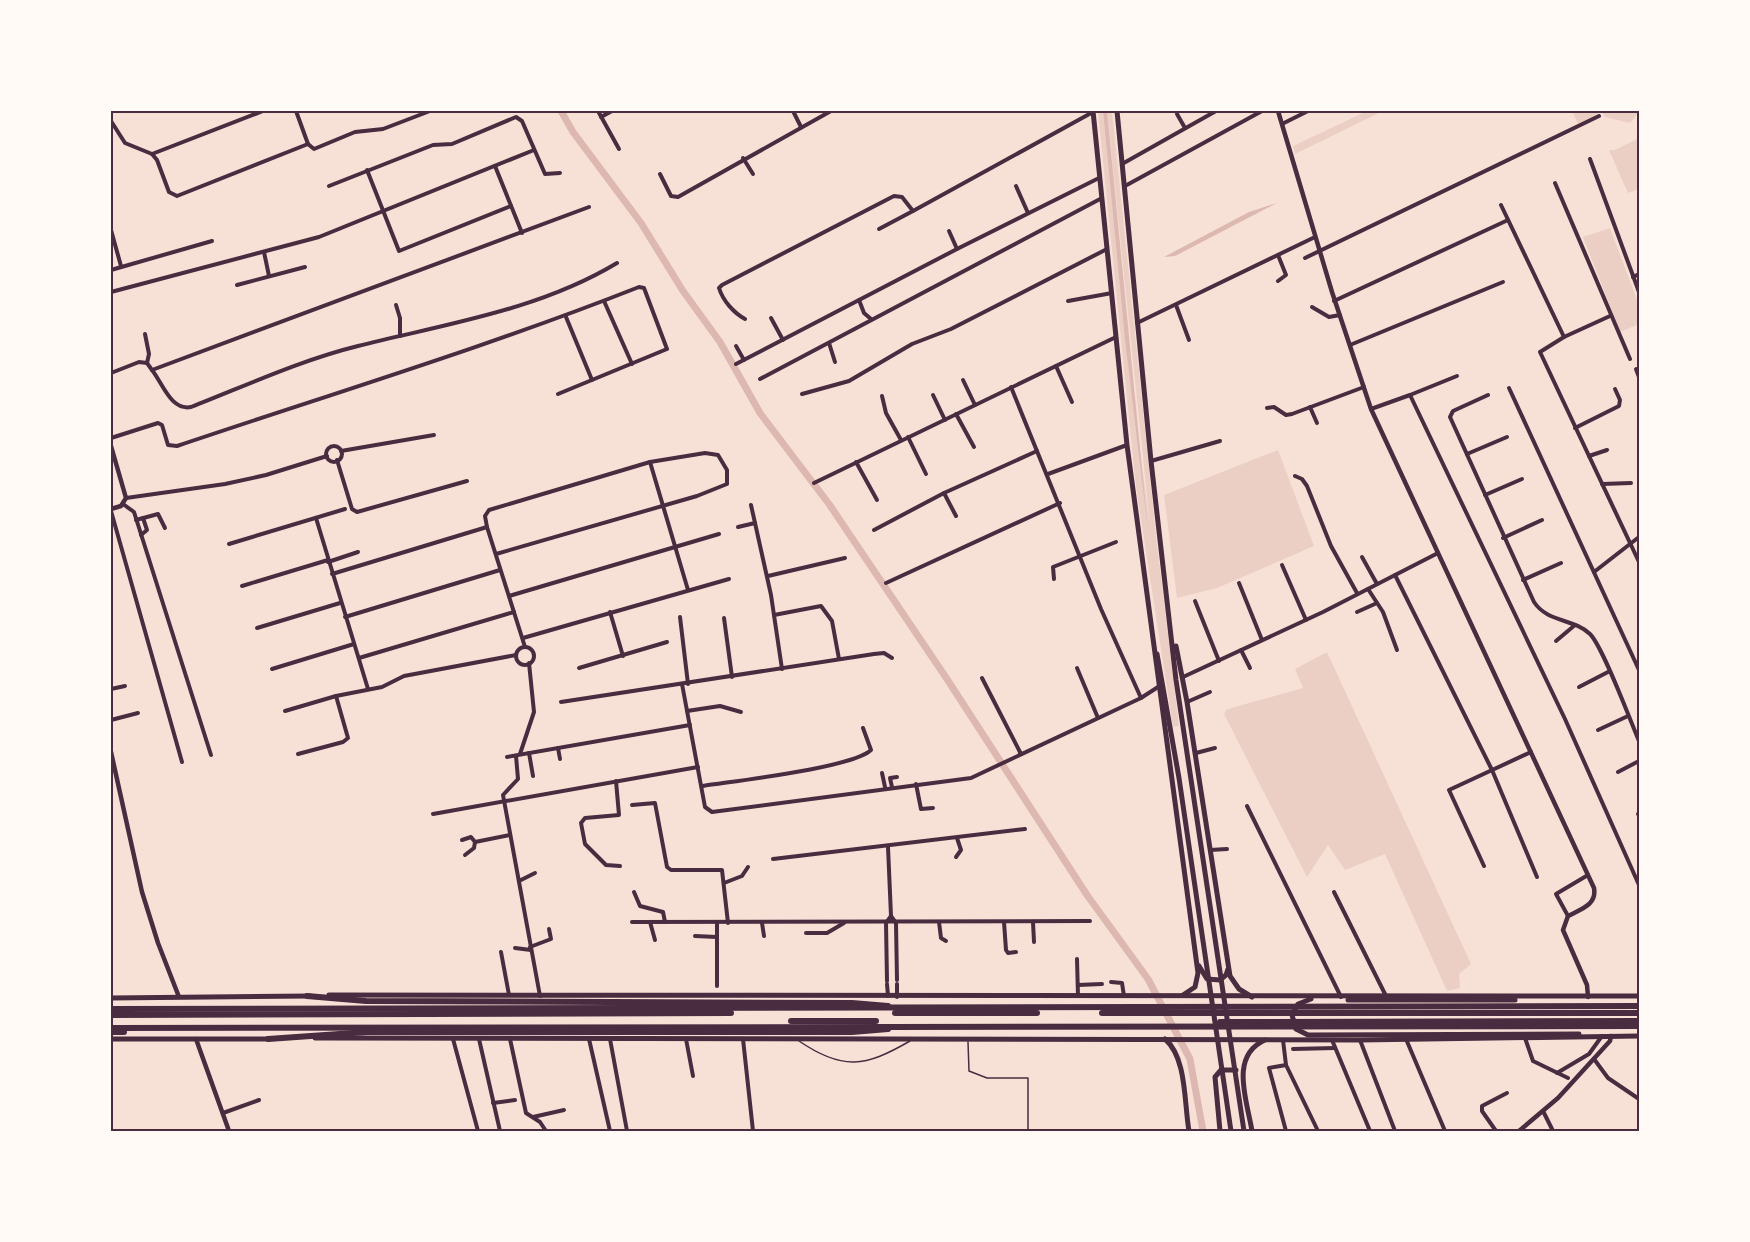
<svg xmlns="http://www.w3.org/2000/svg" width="1750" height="1242" font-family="'Public Sans',sans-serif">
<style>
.green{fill:#ebcfc5}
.water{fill:#dcb8b0}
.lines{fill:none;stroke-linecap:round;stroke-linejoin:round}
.canal{stroke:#dcb8b0;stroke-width:7}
.service{stroke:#4a2c40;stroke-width:1.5}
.minor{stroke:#4a2c40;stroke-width:4}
.tertiary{stroke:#4a2c40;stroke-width:4.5}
.secondary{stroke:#4a2c40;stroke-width:5}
.primary{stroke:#4a2c40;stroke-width:6}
.neatline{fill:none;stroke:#4a2c40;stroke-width:2}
</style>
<rect width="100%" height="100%" fill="#f7e1d7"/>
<!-- green -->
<g class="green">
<path d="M1098,111H1103L1125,340L1150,525L1107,111H1112L1156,536L1179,726L1173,727L1136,487Z"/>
<path d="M1367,111H1383L1295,154L1293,146Z"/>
<path d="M1572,111H1639V112L1630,123L1605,117L1602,112L1578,124Z"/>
<path d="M1639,138V189L1628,193L1609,150H1615Z"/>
<path d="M1610,228L1639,305V324L1620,332L1583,237Z"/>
<path d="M1278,450L1314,546L1217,588L1177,598L1164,495Z"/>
<path d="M1327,652L1471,964L1459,974L1460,988L1447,991L1385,854L1345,870L1328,845L1307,877L1224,714L1226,710C1252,701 1277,696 1303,688L1295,669Z"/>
</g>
<!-- water -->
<g class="water">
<path d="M1103,111H1107L1148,530L1125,340Z"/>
<path d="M1277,203L1175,256L1164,257L1249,212Z"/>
</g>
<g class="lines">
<!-- canal -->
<path class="canal" d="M561,111L573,132L641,223L683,291L720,342L760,413L829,504L947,679L1087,895L1148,979L1190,1059L1203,1131"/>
<!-- service -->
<g class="service">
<path d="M799,1041C843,1071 865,1067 910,1041"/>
<path d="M968,1042L969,1071L987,1078H1028V1131"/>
</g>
<!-- minor -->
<g class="minor">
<path d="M296,111L308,144L314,149L355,132L383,129L430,111"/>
<path d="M598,111L619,149"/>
<path d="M793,111L801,127"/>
<path d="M1177,114L1185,128"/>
<path d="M601,117L612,111"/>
<path d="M111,121L125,143L152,154L157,160L169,192L177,196L308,144"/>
<path d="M1282,124L1308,111"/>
<path d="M152,154L263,111"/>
<path d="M743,158L753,174"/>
<path d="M1590,159L1639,292"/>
<path d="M1122,164L1216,111"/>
<path d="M495,166L522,233"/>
<path d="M367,170L399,251L511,206"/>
<path d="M660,174L671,196L678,197L831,111"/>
<path d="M1555,183L1630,359"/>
<path d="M329,186L433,145L452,144L516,117L522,121L545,174L560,173"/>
<path d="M1016,186L1028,213"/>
<path d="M1125,186L1262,111"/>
<path d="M1501,205L1564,337"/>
<path d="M879,229L913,211"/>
<path d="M111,230L121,266"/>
<path d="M949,231L957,249"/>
<path d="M264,252L269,276"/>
<path d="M1278,255L1286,275L1278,281"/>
<path d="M1305,258L1599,116"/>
<path d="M111,270L212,241"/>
<path d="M1633,277L1639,274"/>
<path d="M237,285L305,267"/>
<path d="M111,292L319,237L534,150"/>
<path d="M859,300L864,313L871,319"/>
<path d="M604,301L632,364"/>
<path d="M1068,301L1112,293"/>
<path d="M1334,301L1508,220"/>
<path d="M396,305L400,318V336"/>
<path d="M1176,305L1189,340"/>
<path d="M1312,307L1329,317L1340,315"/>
<path d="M1610,316L1564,337L1540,352L1639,562"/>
<path d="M566,317L592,380"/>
<path d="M771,318L783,340"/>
<path d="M745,319C734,313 723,301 719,288L722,285L894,196L902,197L913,211L1093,112"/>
<path d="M1137,323L1315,237"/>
<path d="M145,334L149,354L147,363"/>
<path d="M829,343L835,362"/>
<path d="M1350,345L1503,282"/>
<path d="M736,346L744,360"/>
<path d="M736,364L957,249L1099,178"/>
<path d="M1056,366L1072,402"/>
<path d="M1636,369L1639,377"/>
<path d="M152,370C163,384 171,411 191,407C245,386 301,360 358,346C446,324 539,310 617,263"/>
<path d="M111,373L139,362L147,363L152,370L589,207"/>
<path d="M760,379L1102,198"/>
<path d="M963,380L975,405"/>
<path d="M1011,387L1101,609L1141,698"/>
<path d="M1509,388L1639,670"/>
<path d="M802,394L849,381L912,344L951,329L1107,249"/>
<path d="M933,395L945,420"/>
<path d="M1410,395L1457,376"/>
<path d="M1488,395L1453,411L1450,417L1534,602C1548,623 1573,618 1590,634C1603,647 1630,720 1639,741"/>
<path d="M882,396L886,413L901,440"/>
<path d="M1310,407L1317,423"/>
<path d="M1267,408L1274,407L1286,415L1292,414L1364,387"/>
<path d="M1371,409L1410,395L1565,719L1639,885"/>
<path d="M956,414L974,447"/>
<path d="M1575,428L1619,406L1620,400L1615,389"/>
<path d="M908,437L926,474"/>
<path d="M111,438L158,423L162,425L168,445L177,446C331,394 487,347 639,287L644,288L667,349L558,394"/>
<circle cx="334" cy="454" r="8"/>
<path d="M341,451L434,435"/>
<path d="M1467,454L1507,437"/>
<path d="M1589,456L1607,450"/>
<path d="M337,460L352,509L357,512L467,481"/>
<path d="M1151,461L1220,441"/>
<path d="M650,462L688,590"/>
<path d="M856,462L877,500"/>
<path d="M1048,474L1127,445"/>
<path d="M1295,476L1302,479L1307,486L1331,546L1357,593"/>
<path d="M814,483L1116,337"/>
<path d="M1602,484L1631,483"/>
<path d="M944,493L956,516"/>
<path d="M1485,495L1522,479"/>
<path d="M126,498L225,484L266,475L327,456"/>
<path d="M123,504L134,512L211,755"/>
<path d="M751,505L771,595L782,669"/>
<path d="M111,511L182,762"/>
<path d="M316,518L368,689"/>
<path d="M136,520L158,514L165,528"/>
<path d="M738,527L755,523"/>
<path d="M874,530L944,493L1037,451"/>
<path d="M141,535L147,530L143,518"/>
<path d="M1503,538L1542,520"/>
<path d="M229,544L345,509"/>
<path d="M496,554L697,496L727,484V470L718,455L705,453L650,462L489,510L485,516L487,527L525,647"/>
<path d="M1362,557L1377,584"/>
<path d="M328,562L358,552"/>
<path d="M1282,565L1306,620"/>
<path d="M1594,572L1639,537"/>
<path d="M332,574L487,527"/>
<path d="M1395,575L1492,770L1537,877"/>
<path d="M768,576L845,558"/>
<path d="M1054,579L1053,567L1116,542"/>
<path d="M1523,580L1561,563"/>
<path d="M886,583L1060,503"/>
<path d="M1239,583L1262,640"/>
<path d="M242,586L328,560"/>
<path d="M1368,589L1383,612L1397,650"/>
<path d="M509,596L719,534"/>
<path d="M1195,601L1219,661"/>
<path d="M610,612L623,656"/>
<path d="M1357,612L1377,603"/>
<path d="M774,615L821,606L832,621L839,659"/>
<path d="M345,617L500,570"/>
<path d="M680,617L688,684"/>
<path d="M724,618L732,677"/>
<path d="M257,628L340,603"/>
<path d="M523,638L729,579"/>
<path d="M1556,641L1575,625"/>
<circle cx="525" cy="656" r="9"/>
<path d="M1241,650L1250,668"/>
<path d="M359,658L514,612"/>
<path d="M579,668L667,642"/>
<path d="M1077,668L1098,718"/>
<path d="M272,669L354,644"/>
<path d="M1183,677L1323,612L1438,553"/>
<path d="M982,678L1021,754"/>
<path d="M682,684L705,807L712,812L971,778L1141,698L1158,687"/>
<path d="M1579,687L1608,672"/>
<path d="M111,689L125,686"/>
<path d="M561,702L874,654L884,653L892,658"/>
<path d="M1187,702L1210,692"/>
<path d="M285,711L336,696L382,687L404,676L516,655"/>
<path d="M687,711L720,706L741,712"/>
<path d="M111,720L138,713"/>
<path d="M1598,730L1628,716"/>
<path d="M558,748L560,759"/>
<path d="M529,753L533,776"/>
<path d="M1196,753L1215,748"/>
<path d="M298,754L343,742L348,738L336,696"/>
<path d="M520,754L534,712L529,663"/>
<path d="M516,756L518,779L503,795L540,996"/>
<path d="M507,757L690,725"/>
<path d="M1618,772L1639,761"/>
<path d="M882,773L885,787"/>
<path d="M616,781L619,815L585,818L581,823L585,844L606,865L620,866"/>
<path d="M916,784L921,809L933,808"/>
<path d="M703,786C734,781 852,768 871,750L863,728"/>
<path d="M892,787L890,778L897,777"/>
<path d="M632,805L655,803L667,867L671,870H722L728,923"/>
<path d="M1247,806L1341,997"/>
<path d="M433,814L698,767"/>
<path d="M1638,814H1639"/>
<path d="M462,840L471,837L475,842L474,848L465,855"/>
<path d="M475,842L510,835"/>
<path d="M888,847L891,916L896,923L897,980"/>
<path d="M1210,850L1227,849"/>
<path d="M956,857L961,850L957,838"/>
<path d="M773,859L1025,829"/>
<path d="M1484,866L1449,790L1531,752"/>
<path d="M519,881L535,873"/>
<path d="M724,883L742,876L748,867"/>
<path d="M634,892L640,906L663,912L665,922"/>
<path d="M1334,892L1386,996"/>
<path d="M1568,916L1556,894L1588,875"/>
<path d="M632,922L1090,921"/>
<path d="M650,922L655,940"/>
<path d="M939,922L941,938L946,941"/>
<path d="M1004,922L1006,950L1008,953L1016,952"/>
<path d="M1033,922L1034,942"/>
<path d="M762,923L764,936"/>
<path d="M806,933H827L844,923"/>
<path d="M695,936L717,937"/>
<path d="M530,947L551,939L549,929"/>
<path d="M515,948L531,950"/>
<path d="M501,952L509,995"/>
<path d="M1077,959L1078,996"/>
<path d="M887,981L886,923L891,916"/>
<path d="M1111,982L1122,983L1124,996"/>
<path d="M887,984L888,996"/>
<path d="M897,984V997"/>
<path d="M1078,985L1102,984"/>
<path d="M717,986V923"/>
<path d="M1525,1038L1533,1061L1568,1078"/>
<path d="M453,1039L478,1131"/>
<path d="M479,1039L500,1131"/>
<path d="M510,1039L526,1113L540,1122L546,1131"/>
<path d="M589,1039L610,1131"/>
<path d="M610,1039L627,1131"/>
<path d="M686,1039L693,1076"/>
<path d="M743,1039L753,1131"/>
<path d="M1406,1039L1445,1131"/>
<path d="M1283,1040L1286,1065L1269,1068L1286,1131"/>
<path d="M1332,1040L1370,1131"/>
<path d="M1360,1040L1395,1131"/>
<path d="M1293,1049L1335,1048"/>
<path d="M1594,1059L1608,1078L1639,1099"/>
<path d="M1286,1065L1318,1131"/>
<path d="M1557,1073L1589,1054L1602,1036"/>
<path d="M493,1103L515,1100"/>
<path d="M1543,1111L1553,1131"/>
<path d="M223,1113L259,1100"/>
<path d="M533,1117L564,1110"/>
<path d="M1496,1131L1482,1111V1106L1507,1093"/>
</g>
<!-- tertiary -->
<g class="tertiary">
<path d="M1278,111L1332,292L1371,409L1594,888C1597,905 1581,909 1568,916L1563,930L1587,985L1588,997"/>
<path d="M111,446L126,498L121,506L111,509"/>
<path d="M111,752L142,892L158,943L179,997"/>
<path d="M196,1039L229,1131"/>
<path d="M1519,1131L1558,1098L1610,1041L1611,1036"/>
</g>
<!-- secondary -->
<g class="secondary">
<path d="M1093,111L1127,445L1198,973L1195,987L1183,995"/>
<path d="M1117,111L1151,461L1176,680L1244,1131"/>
<path d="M1176,646L1187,702L1230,976L1239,989L1252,997"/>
<path d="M1157,654L1179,778L1231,1131"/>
<path d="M1199,966L1207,979L1220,980L1226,975L1228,969"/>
<path d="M329,995L1639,996"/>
<path d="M111,998L310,996"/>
<path d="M1311,999L1298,1004L1292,1015L1296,1029L1308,1035L1579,1034"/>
<path d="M1348,1000H1515"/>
<path d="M315,1038L1360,1040L1639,1036"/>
<path d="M111,1039H269"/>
<path d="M1165,1039C1187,1058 1184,1103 1189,1131"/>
<path d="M1220,1131L1215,1077L1221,1070H1236"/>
<path d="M1252,1131C1247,1100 1229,1056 1265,1040"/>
</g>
<!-- primary -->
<g class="primary">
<path d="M307,996L366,1001L852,1003L888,1006"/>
<path d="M111,1009L1639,1006"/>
<path d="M895,1013H1037"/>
<path d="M1102,1013H1639"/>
<path d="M111,1015L731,1013"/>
<path d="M791,1021H876"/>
<path d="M1220,1022L1639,1021"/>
<path d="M111,1028L1639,1026"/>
<path d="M111,1032H124"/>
<path d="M268,1039L368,1032H852L888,1029"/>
</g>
</g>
<!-- border -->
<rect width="1750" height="1242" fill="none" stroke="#fffaf5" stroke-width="225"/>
<rect x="112" y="112" width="1526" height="1018" class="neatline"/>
</svg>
